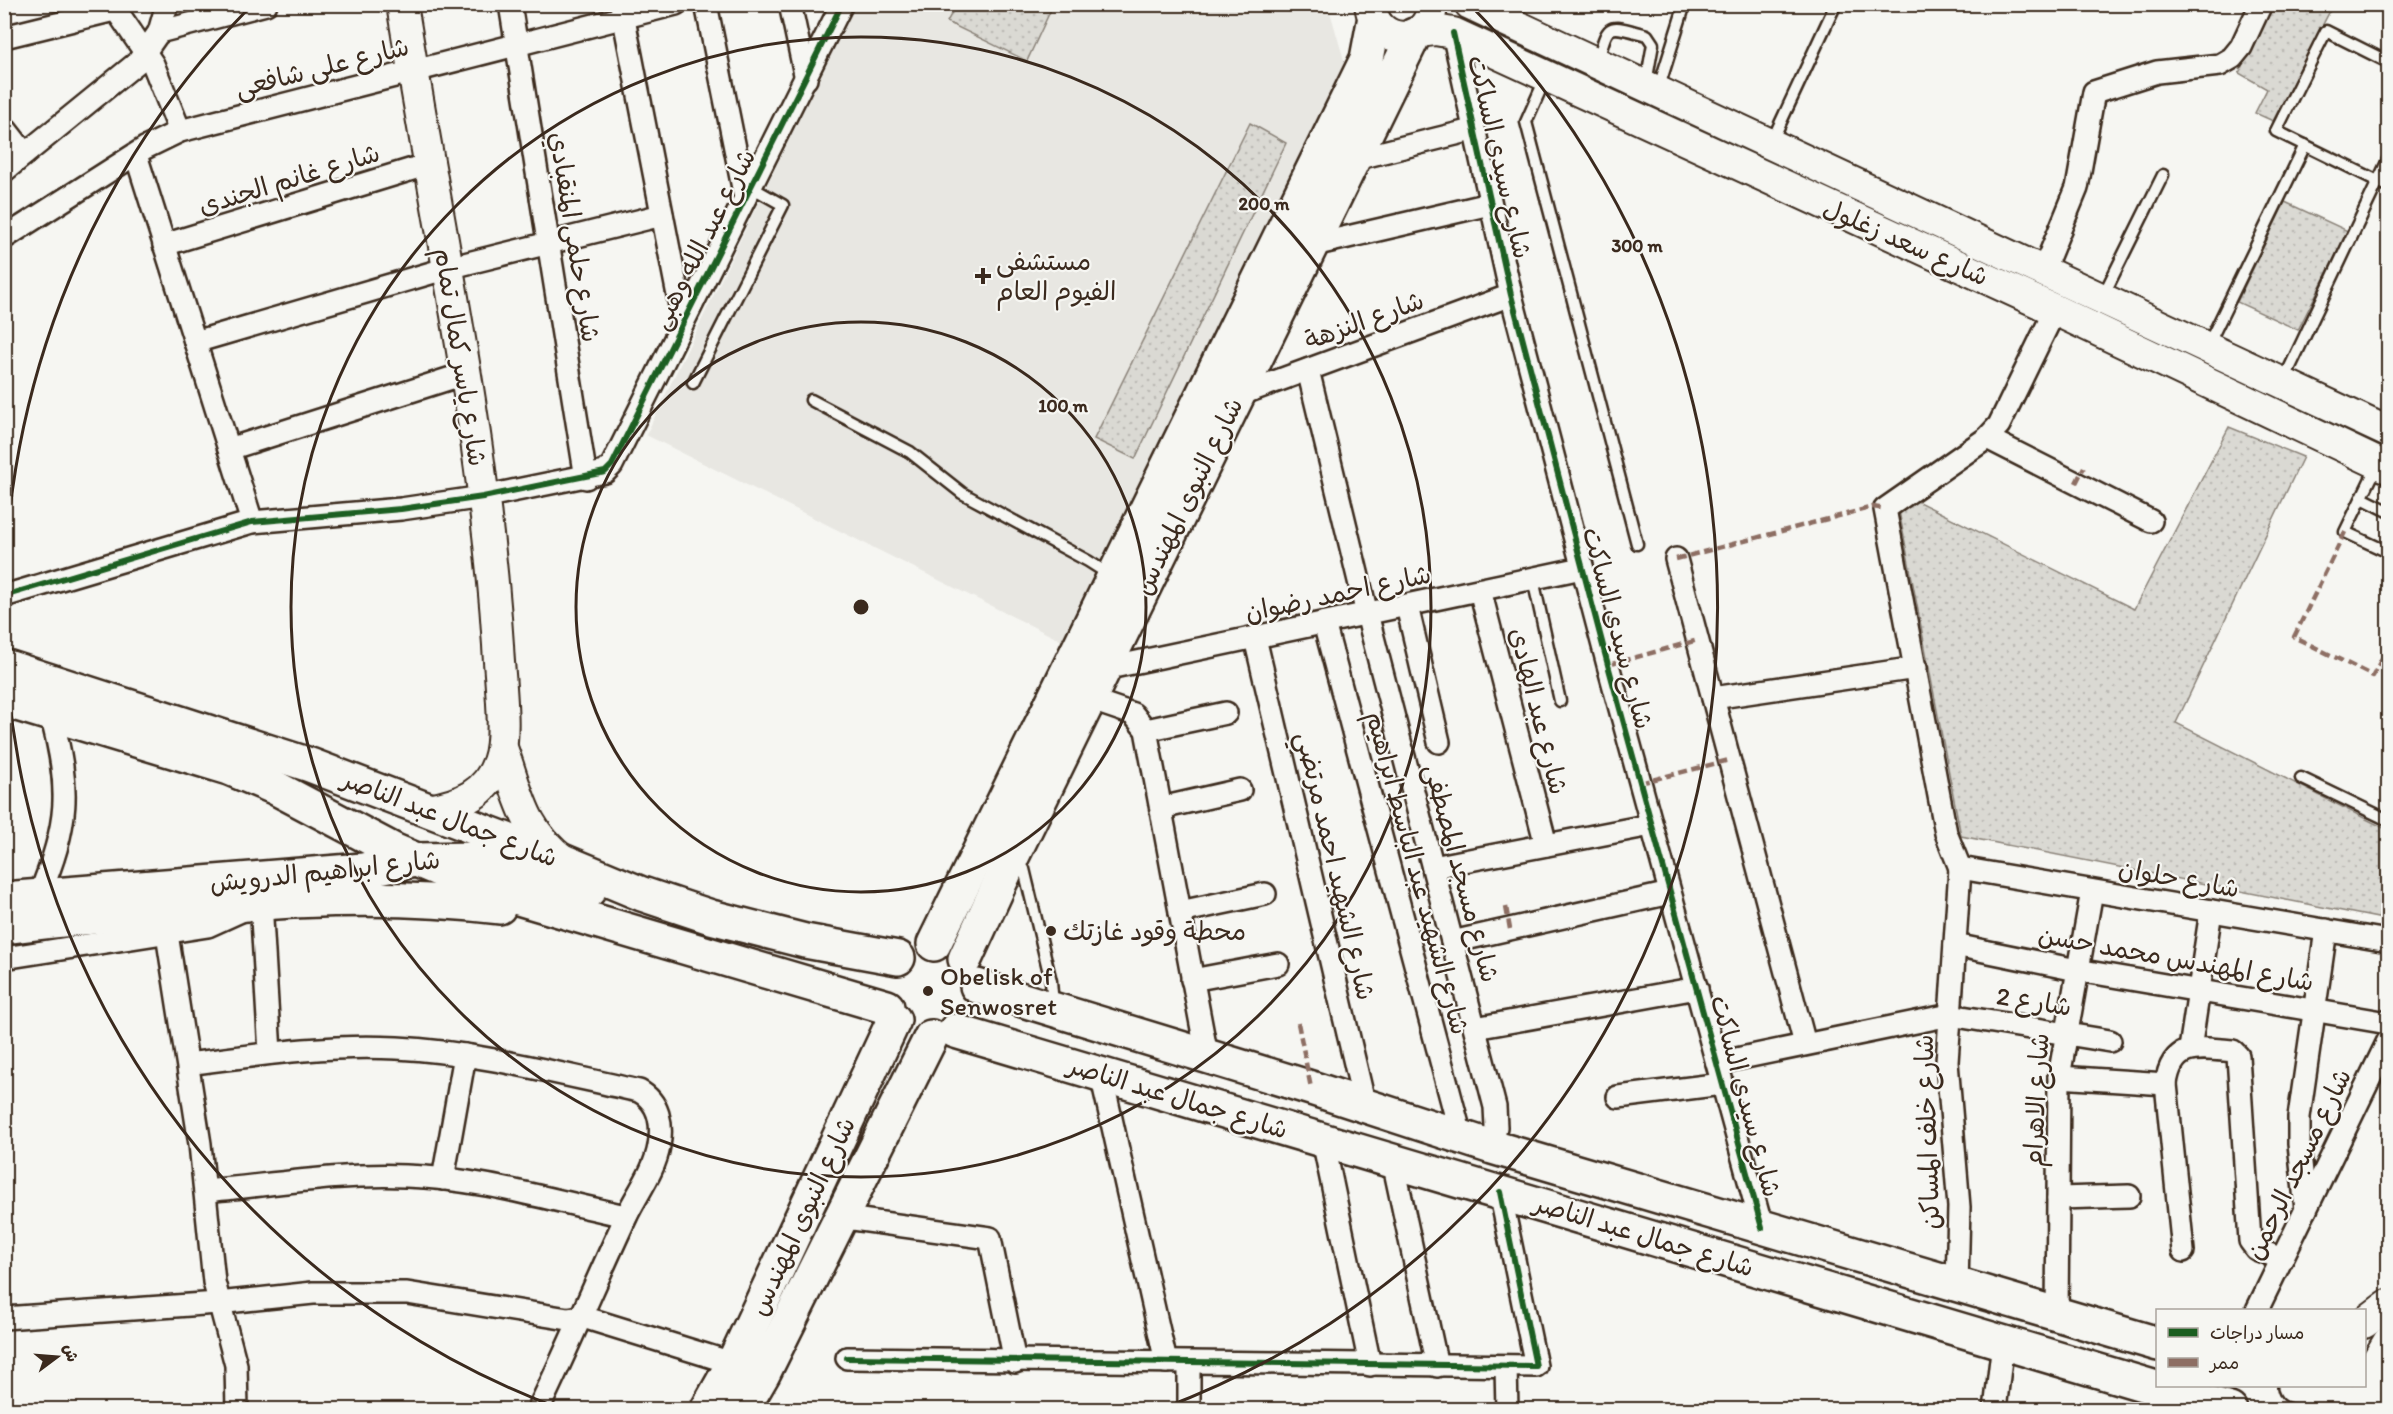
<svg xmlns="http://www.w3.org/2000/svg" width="2393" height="1414" font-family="Itim,'Playpen Sans Arabic',sans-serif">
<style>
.built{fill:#e8e7e2}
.park{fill:url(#park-dots);stroke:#8a8278;stroke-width:1.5}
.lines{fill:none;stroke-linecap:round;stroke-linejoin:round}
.lane-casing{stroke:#3b2a1e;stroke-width:15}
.street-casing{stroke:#3b2a1e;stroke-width:26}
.secondary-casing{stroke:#3b2a1e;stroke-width:34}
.primary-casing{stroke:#3b2a1e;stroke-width:38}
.lane{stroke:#f6f6f2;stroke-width:10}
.street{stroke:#f6f6f2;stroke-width:21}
.secondary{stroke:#f6f6f2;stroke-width:30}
.primary{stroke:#f6f6f2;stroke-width:33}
.quiet{stroke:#8d6e63;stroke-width:4.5;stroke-dasharray:9 4.5;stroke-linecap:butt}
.cycleway-casing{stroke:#f6f6f2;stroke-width:10}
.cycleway{stroke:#1b5e20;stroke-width:6}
.ring{fill:none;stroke:#3b2a1e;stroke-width:3}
.poi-dot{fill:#3b2a1e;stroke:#f6f6f2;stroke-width:2}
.labels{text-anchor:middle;stroke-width:4.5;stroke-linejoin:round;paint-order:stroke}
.street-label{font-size:26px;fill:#3b2a1e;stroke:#f6f6f2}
.poi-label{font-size:26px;fill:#3b2a1e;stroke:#f6f6f2;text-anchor:start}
.centre{fill:#3b2a1e;stroke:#f6f6f2;stroke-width:3}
.ring-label{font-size:18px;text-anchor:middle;font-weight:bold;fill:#3b2a1e;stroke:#f6f6f2;stroke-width:4.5;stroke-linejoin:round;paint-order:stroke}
</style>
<defs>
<pattern id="park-dots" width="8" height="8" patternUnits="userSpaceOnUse" patternTransform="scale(1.5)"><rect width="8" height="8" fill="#dad9d3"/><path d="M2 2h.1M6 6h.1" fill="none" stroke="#bcbab5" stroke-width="1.8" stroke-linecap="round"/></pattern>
</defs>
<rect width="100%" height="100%" fill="#f6f6f2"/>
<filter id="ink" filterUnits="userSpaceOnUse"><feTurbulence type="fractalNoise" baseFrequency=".0167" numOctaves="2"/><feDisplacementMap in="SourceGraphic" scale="12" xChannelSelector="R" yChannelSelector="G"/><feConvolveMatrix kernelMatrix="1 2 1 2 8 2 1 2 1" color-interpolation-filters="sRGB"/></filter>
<g filter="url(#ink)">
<!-- built -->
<path class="built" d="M854,5H1328L1346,67L1062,641L646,435Z"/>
<!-- park -->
<g class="park">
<path d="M956,5V4L1053,5L1027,61L947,22Z"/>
<path d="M2269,5H2333L2273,121L2255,113L2267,89L2239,73Z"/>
<path d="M1250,123L1286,143L1135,459L1094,439Z"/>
<path d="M2285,202L2348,231L2298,330L2237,302Z"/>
<path d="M2229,427L2303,457L2176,723L2388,830V920L1961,836L1899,511L1917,501L2134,609Z"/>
</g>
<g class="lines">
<!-- lane casing -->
<g class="lane-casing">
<g id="lane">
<path d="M1598,62C1608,20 1608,25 1647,35L1653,44L1646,83"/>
<path d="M2388,62L2326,31L2276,131L2388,186"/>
<path d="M1546,77L1526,122L1637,544"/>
<path d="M1658,90L1684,7"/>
<path d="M1772,141L1834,8"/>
<path d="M2103,296L2163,175"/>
<path d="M2208,345L2305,145"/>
<path d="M2283,382L2388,160"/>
<path d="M693,383L783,205L751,187"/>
<path d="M811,400L910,452L962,493L1088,561L1110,575"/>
<path d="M2378,464L2345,532L2388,552"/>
<path d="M2362,498L2388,511"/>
<path d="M1533,579L1560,701"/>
<path d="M2301,778L2388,820"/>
<path d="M1013,863L1024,869L1051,981L1053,1005"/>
</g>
</g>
<!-- street casing -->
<g class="street-casing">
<g id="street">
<path d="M112,4L153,64L180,131"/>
<path d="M510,4L586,478"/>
<path d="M621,4L683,321"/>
<path d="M706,4L745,198"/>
<path d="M790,4L806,79"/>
<path d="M159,32L266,4"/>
<path d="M1453,33L1511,295L1608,665L1762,1228"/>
<path d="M4,37L114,10"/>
<path d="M4,127L25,154"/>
<path d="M136,155L252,522"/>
<path d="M1351,160L1472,130"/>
<path d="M4,171L138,62L159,32L167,4"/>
<path d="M4,238L145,148L180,131L676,4"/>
<path d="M164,245L429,164"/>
<path d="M1309,246L1490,204"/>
<path d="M2043,271L2077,188L2094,92L2157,72L2220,65L2232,58L2241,47L2261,4"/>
<path d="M195,342L448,268L662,215"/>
<path d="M1308,370L1367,614L1495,1107L1496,1127L1492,1147"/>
<path d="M1236,396L1511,295"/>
<path d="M1987,438L2151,521"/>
<path d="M229,449L464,374"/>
<path d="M1676,559L1805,1044"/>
<path d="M1480,590L1546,845"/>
<path d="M4,596L252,522L401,509L483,497L605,472L612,465L842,4"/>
<path d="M1407,606L1439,742"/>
<path d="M1324,623L1461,1136"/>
<path d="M1255,638L1365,1106"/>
<path d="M1104,669L1582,568"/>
<path d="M1713,698L1916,668"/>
<path d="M1089,699L1133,714L1146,730L1207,1056"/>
<path d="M1146,730L1226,713"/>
<path d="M1161,808L1240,790"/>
<path d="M1433,867L1651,825"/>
<path d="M1960,868L1946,833L1885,509L1987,438L1999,425L2055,310"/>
<path d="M1960,868L2388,941"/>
<path d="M39,896C69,824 71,790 51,715"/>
<path d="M1180,912L1265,894"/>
<path d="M167,934L200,1144L214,1282L236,1365L237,1410"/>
<path d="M1452,942L1670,893"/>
<path d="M1955,945L2077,970L2388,1023"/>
<path d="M4,958L208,926L261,902L270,1053"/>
<path d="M1192,980L1278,964"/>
<path d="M1475,1028L1697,988"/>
<path d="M2190,1049L2211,911"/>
<path d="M1717,1063L1950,1015L2110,1041"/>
<path d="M188,1064C257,1055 327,1044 397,1048C478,1052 559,1074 639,1091C659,1102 663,1124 659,1146C655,1171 636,1195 626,1217C596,1281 569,1346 538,1410"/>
<path d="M1101,1074L1166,1362"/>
<path d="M2059,1077L2166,1084"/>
<path d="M1618,1097L1722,1084"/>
<path d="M1323,1140L1370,1365"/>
<path d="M1393,1161L1437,1366"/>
<path d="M443,1179L465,1055"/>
<path d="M205,1191C271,1185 340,1173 406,1176C480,1178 554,1201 626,1216"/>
<path d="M2058,1198L2129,1196"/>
<path d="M2306,1210L2299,1144V1117L2326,930"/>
<path d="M839,1217L990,1238L1015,1362"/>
<path d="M2183,1251L2166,1084C2172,1041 2200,1048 2233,1051L2238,1056L2250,1241L2256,1249L2282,1259"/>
<path d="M1957,1285L1959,1207L1947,1062L1960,868"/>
<path d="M2257,1310L2388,1041"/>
<path d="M2057,1315L2059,1077L2092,891"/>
<path d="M4,1318L218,1303L313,1293H407L568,1319L583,1317L745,1367"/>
<path d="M847,1358L1536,1366L1500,1192"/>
<path d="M1189,1363V1410"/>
<path d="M1506,1367L1507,1410"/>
<path d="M1995,1410L2003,1342"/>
</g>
</g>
<!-- secondary casing -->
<g class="secondary-casing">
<g id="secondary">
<path d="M402,4C436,217 484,429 498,645C499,675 508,735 498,762C487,794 460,805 428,810"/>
<path d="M1370,4C1375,48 1431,47 1432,4"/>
<path d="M1470,4L2388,432"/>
<path d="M1419,32L1435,30L1453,33L2055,310L2388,468"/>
<path d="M502,748C519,794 522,829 564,861"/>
<path d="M2364,1323L2388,1305"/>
<path d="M2364,1405L2371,1371L2388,1342"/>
</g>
</g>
<!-- primary casing -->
<g class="primary-casing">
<g id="primary">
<path d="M4,666L310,765L565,862L642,894L711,917L805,941L898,958"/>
<path d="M4,700L229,768L274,787L395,851L481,887L887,1007"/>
<path d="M4,899L363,870L415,860L478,859L589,890"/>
<path d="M4,927C58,919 113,915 168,911C280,900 387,893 499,907"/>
<path d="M934,944L1367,59L1374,22"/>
<path d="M965,959L1010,861L1414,35"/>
<path d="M977,986L1311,1088L1492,1147L2158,1344"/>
<path d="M955,1031L2230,1410"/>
<path d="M2295,1386L2379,1410"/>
<path d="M707,1410L734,1362L894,1020"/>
<path d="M742,1410L763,1374L931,1037"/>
</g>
</g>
<!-- lane -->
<use href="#lane" class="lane"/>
<!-- street -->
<use href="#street" class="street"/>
<!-- secondary -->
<use href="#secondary" class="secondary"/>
<!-- primary -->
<use href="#primary" class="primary"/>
<!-- quiet -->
<g class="quiet">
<path d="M2076,483L2084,467"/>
<path d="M2345,532L2294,637L2373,676L2388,646"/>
<path d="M1676,559L1873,507L1885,509"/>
<path d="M1608,665L1698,640"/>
<path d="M1640,783L1729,760"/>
<path d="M1506,907L1510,929"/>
<path d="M1298,1023L1311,1088"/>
</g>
<!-- cycleway casing -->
<g class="cycleway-casing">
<g id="cycleway">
<path d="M1453,33L1511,295L1608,665L1762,1228"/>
<path d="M4,596L252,522L401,509L483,497L605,472L612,465L842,4"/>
<path d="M847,1358L1536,1366L1500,1192"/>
</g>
</g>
<!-- cycleway -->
<use href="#cycleway" class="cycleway"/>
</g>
</g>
<!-- distance rings -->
<g class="ring">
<circle cx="861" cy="607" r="285"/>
<circle cx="861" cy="607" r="570"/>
<path d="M561 1409A856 856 0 0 1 250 7M1472 7A856 856 0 0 1 1161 1409"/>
</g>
<!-- markers -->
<g class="poi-dot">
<path d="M980 267h6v6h6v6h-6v6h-6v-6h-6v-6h6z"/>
<circle cx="1051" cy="931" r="6"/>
<circle cx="928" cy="991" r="6"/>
</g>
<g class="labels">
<!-- street labels -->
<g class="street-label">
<text transform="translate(322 67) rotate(-14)" y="9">شارع على شافعى</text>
<text transform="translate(1500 157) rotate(77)" y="9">شارع سيدى الساكت</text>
<text transform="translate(289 179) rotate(-17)" y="9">شارع غانم الجندى</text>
<text transform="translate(575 237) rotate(81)" y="9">شارع حلمى المنقبادي</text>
<text transform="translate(703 239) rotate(-63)" y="9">شارع عبد الله وهبى</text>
<text transform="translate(1906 242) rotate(24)" y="9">شارع سعد زغلول</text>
<text transform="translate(1364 320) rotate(-20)" y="9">شارع النزهة</text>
<text transform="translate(461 357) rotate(81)" y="9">شارع ياسر كمال تمام</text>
<text transform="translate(1188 496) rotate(-64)" y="9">شارع النبوى المهندس</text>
<text transform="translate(1338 593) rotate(-12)" y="9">شارع احمد رضوان</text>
<text transform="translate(1618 628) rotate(75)" y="9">شارع سيدى الساكت</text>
<text transform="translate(1539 711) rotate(76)" y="9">شارع عبد الهادى</text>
<text transform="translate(450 818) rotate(21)" y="9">شارع جمال عبد الناصر</text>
<text transform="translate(1336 866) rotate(77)" y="9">شارع الشهيد احمد مرتضي</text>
<text transform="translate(325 871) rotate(-6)" y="9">شارع ابراهيم الدرويش</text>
<text transform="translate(1418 873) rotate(75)" y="9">شارع الشهيد عبد الباسط ابراهيم</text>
<text transform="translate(1462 873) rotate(75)" y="9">شارع مسجد المصطفى</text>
<text transform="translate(2179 878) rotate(10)" y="9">شارع حلوان</text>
<text transform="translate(2176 958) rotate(10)" y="9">شارع المهندس محمد حسن</text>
<text transform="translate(2034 1001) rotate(9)" y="9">شارع 2</text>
<text transform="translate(1746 1096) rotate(75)" y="9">شارع سيدى الساكت</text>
<text transform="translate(1178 1097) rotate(17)" y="9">شارع جمال عبد الناصر</text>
<text transform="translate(2036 1100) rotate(-87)" y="9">شارع الاهرام</text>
<text transform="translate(1927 1132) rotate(-92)" y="9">شارع خلف المساكن</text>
<text transform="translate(2298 1164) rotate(-64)" y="9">شارع مسجد الرحمن</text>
<text transform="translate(802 1216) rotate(-65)" y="9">شارع النبوى المهندس</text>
<text transform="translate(1644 1235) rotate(17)" y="9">شارع جمال عبد الناصر</text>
</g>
<!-- poi labels -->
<g class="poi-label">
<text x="996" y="270">مستشفى<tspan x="996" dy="30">الفيوم العام</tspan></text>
<text x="1063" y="940">محطة وقود غازتك</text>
<text x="940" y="985">Obelisk of<tspan x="940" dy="30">Senwosret</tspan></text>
</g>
</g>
<circle cx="861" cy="607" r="9" class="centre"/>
<g class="ring-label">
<text x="1264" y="210">200 m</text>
<text x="1637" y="252">300 m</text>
<text x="1063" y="412">100 m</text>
</g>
<!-- margin -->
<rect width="2393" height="1414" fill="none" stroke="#f6f6f2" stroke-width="24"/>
<rect x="12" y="12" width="2369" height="1390" fill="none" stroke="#3b2a1e" stroke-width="2" filter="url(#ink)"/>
<!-- legend -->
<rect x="2156" y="1309" width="210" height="78" fill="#f6f6f2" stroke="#aba49d" stroke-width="1.5"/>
<rect x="2168" y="1328" width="30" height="9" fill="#1b5e20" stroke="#aba49d" stroke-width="1.5"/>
<text x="2210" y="1339" font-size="18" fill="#3b2a1e">مسار دراجات</text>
<rect x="2168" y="1358" width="30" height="9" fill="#8d6e63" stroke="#aba49d" stroke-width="1.5"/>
<text x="2210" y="1369" font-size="18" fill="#3b2a1e">ممر</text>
<!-- north arrow -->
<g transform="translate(57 1357) rotate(74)" stroke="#f6f6f2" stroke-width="4.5" paint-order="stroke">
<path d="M0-4.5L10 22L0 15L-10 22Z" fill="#3b2a1e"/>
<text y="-9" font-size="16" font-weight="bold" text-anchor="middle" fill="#3b2a1e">ش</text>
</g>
</svg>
